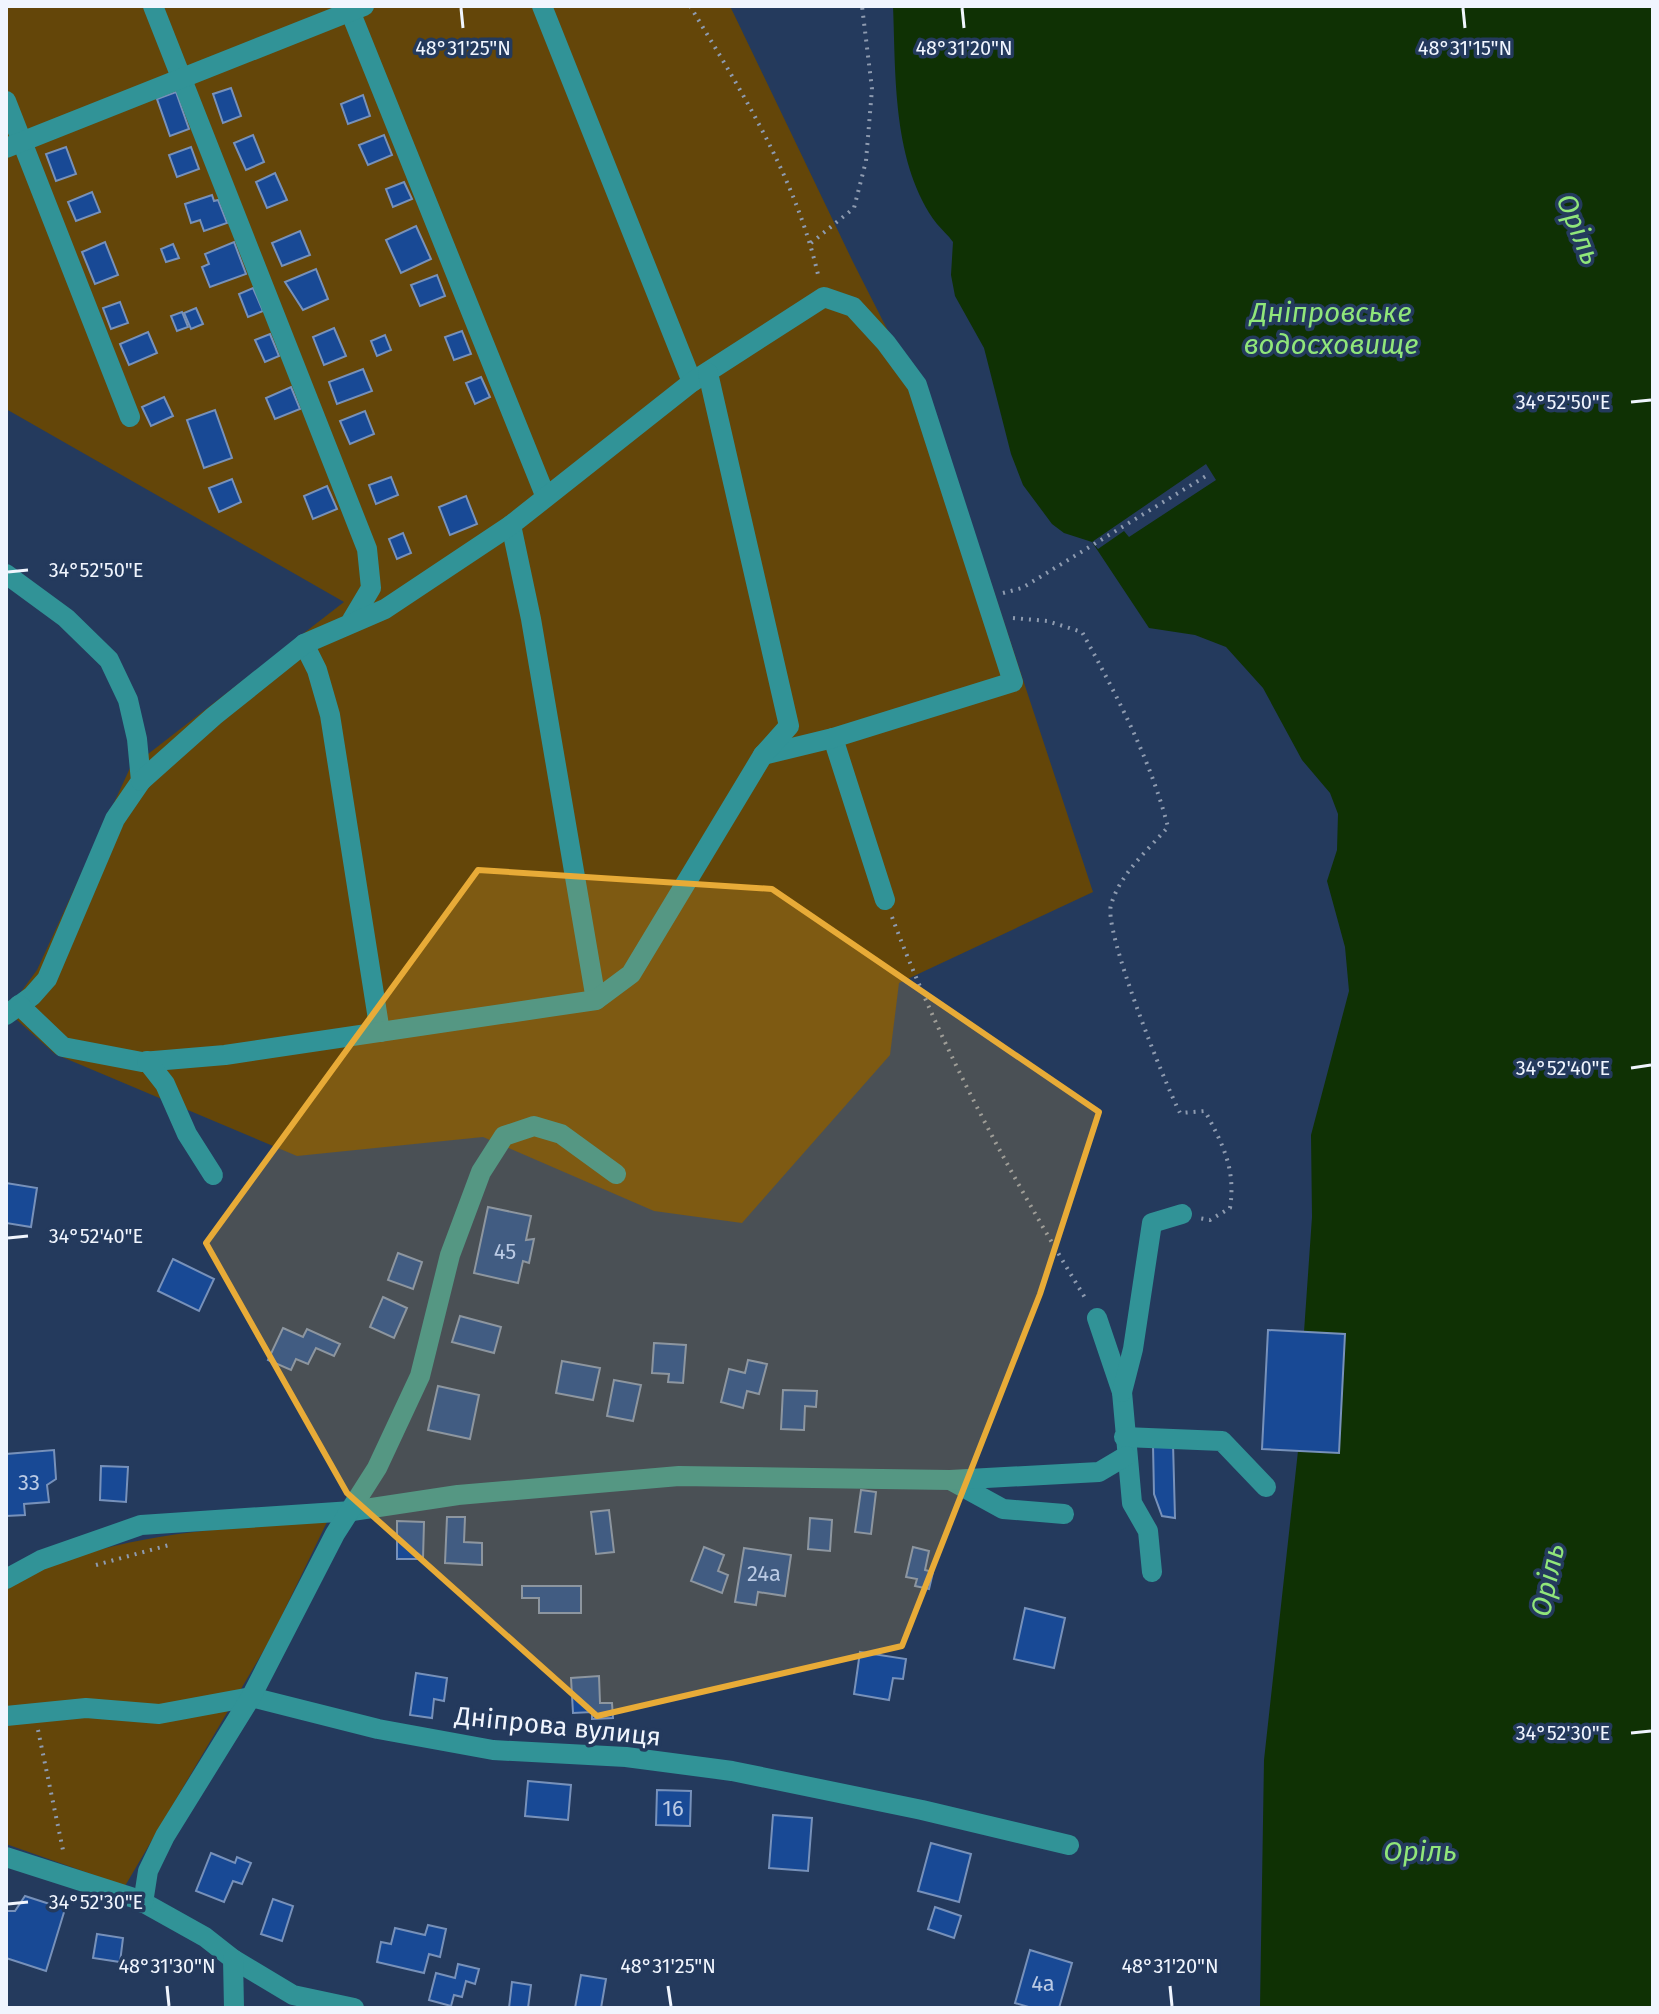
<svg xmlns="http://www.w3.org/2000/svg" width="1659" height="2014" font-family="'Fira Sans',sans-serif">
<style>
.green{fill:#644609}
.water{fill:#0f3104}
.pier{fill:#243a5d}
.building{fill:#184995;stroke:#7791ba;stroke-width:2}
.lines{fill:none;stroke-linecap:round;stroke-linejoin:round}
.path{stroke:#8e9bb0;stroke-width:4;stroke-dasharray:2 6;stroke-linecap:butt}
.minor{stroke:#319397;stroke-width:20}
.marked{fill:#e8ab37;fill-opacity:0.2;stroke:#e8ab37;stroke-width:6;stroke-linejoin:round}
.ticks{fill:none;stroke:#f0f5fe;stroke-width:3}
.labels{text-anchor:middle;stroke-width:7;stroke-linejoin:round;paint-order:stroke}
.number-label{font-size:22px;fill:#bacae4}
.street-label{font-size:26px;fill:#f0f5fe;stroke:#243a5d}
.water-label{font-size:28px;font-style:italic;fill:#90e67a;stroke:#243a5d}
.ticks-label{font-size:20px;text-anchor:middle;fill:#f0f5fe;stroke:#243a5d;stroke-width:7;stroke-linejoin:round;paint-order:stroke}
</style>
<rect width="100%" height="100%" fill="#243a5d"/>
<!-- green -->
<g class="green">
<path d="M6,6H730L853,262L945,443L1093,892L899,983L890,1055L742,1223L654,1211L483,1137L297,1156L55,1054L7,1011L37,970L130,768L344,602L6,409Z"/>
<path d="M327,1522L271,1638L125,1886L6,1844V1585C111,1533 213,1528 327,1522Z"/>
</g>
<!-- water -->
<path class="water" d="M893,6H1653V2008H1260L1264,1760L1298,1451L1339,1452L1345,1335L1304,1332L1312,1217L1311,1135L1349,991L1345,947L1327,881L1337,850L1338,814L1330,793L1302,760L1263,688L1226,647L1195,635L1149,628L1092,542L1064,533L1052,524L1023,485L1011,454L984,348L955,296L951,275L953,242C948,235 942,230 937,224C892,164 896,76 893,6Z"/>
<!-- pier -->
<path class="pier" d="M1206,464L1216,480L1129,537L1124,531L1098,549L1092,542Z"/>
<!-- building -->
<g class="building">
<path d="M231,88L241,116L223,123L213,94Z"/>
<path d="M176,92L189,129L170,136L157,99Z"/>
<path d="M363,95L370,116L348,124L341,104Z"/>
<path d="M253,135L264,162L246,170L234,143Z"/>
<path d="M384,135L392,155L368,165L359,145Z"/>
<path d="M66,147L76,174L56,181L46,154Z"/>
<path d="M191,147L199,169L177,177L169,155Z"/>
<path d="M275,173L287,200L267,208L256,182Z"/>
<path d="M404,182L412,199L393,207L386,189Z"/>
<path d="M92,192L100,212L76,221L68,202Z"/>
<path d="M212,195L214,201L218,200L227,223L204,231L200,220L191,223L185,204Z"/>
<path d="M416,226L431,259L401,273L386,240Z"/>
<path d="M300,231L310,255L282,266L272,243Z"/>
<path d="M105,242L118,275L95,284L82,252Z"/>
<path d="M234,242L246,274L210,287L202,267L209,264L205,254Z"/>
<path d="M173,244L179,258L166,262L161,249Z"/>
<path d="M316,269L328,299L303,310L285,282Z"/>
<path d="M437,275L445,296L420,306L411,285Z"/>
<path d="M253,288L263,311L248,317L239,294Z"/>
<path d="M120,302L128,323L111,329L103,308Z"/>
<path d="M196,308L203,324L191,329L184,313Z"/>
<path d="M182,312L188,327L177,331L171,316Z"/>
<path d="M334,328L346,356L324,365L313,337Z"/>
<path d="M462,331L471,354L454,360L445,337Z"/>
<path d="M148,332L157,353L129,365L120,344Z"/>
<path d="M270,334L279,356L265,362L255,340Z"/>
<path d="M385,335L391,350L377,356L371,341Z"/>
<path d="M363,369L372,391L337,404L329,382Z"/>
<path d="M481,377L490,397L475,404L466,383Z"/>
<path d="M291,387L300,409L275,419L266,398Z"/>
<path d="M164,397L173,416L151,426L142,407Z"/>
<path d="M215,410L232,458L204,468L187,420Z"/>
<path d="M365,411L374,434L350,444L340,421Z"/>
<path d="M391,477L398,495L376,504L369,485Z"/>
<path d="M232,479L241,502L219,512L209,488Z"/>
<path d="M327,486L337,509L313,519L304,496Z"/>
<path d="M466,496L477,524L450,535L439,507Z"/>
<path d="M403,533L411,553L397,559L389,539Z"/>
<path d="M6,1183L37,1188L31,1227L6,1223Z"/>
<path d="M488,1207L531,1216L526,1240L534,1239L529,1263L523,1261L518,1283L474,1273Z"/>
<path d="M398,1253L422,1262L413,1289L388,1280Z"/>
<path d="M173,1259L214,1279L199,1311L158,1291Z"/>
<path d="M383,1297L407,1308L394,1338L370,1327Z"/>
<path d="M460,1316L501,1327L494,1353L452,1342Z"/>
<path d="M283,1328L303,1337L307,1329L340,1344L334,1356L316,1348L308,1364L296,1359L291,1370L268,1360Z"/>
<path d="M1268,1330L1345,1334L1339,1453L1262,1449Z"/>
<path d="M654,1343L686,1345L683,1383L668,1382L669,1374L652,1373Z"/>
<path d="M748,1360L767,1364L759,1394L747,1391L743,1408L721,1402L729,1369L745,1373Z"/>
<path d="M562,1361L600,1368L593,1400L556,1393Z"/>
<path d="M614,1380L641,1385L633,1421L607,1416Z"/>
<path d="M438,1386L479,1395L470,1439L428,1430Z"/>
<path d="M783,1390L817,1391L816,1407L805,1406L804,1430L781,1429Z"/>
<path d="M1173,1443L1175,1518L1162,1516L1154,1494L1153,1445Z"/>
<path d="M54,1450L56,1479L47,1485L49,1502L24,1504L25,1515L6,1516V1454Z"/>
<path d="M101,1466L128,1467L126,1502L100,1500Z"/>
<path d="M861,1490L876,1492L871,1534L855,1532Z"/>
<path d="M609,1510L614,1552L596,1554L591,1512Z"/>
<path d="M447,1517H465L464,1542L482,1543V1565L445,1563Z"/>
<path d="M810,1518L832,1520L830,1551L808,1549Z"/>
<path d="M397,1521L424,1522L423,1559H397Z"/>
<path d="M704,1547L724,1555L718,1571L728,1575L722,1593L691,1581Z"/>
<path d="M913,1547L929,1551L925,1570L933,1572L929,1589L915,1586L917,1579L906,1577Z"/>
<path d="M744,1548L791,1555L785,1596L758,1592L756,1605L735,1602Z"/>
<path d="M522,1586H581V1613H539V1598H522Z"/>
<path d="M1025,1608L1065,1618L1054,1668L1014,1659Z"/>
<path d="M860,1652L906,1659L903,1679L893,1678L889,1700L854,1694Z"/>
<path d="M416,1673L447,1678L444,1701L434,1699L432,1718L410,1715Z"/>
<path d="M599,1676L600,1703H612L613,1718L592,1719V1712L573,1713L571,1678Z"/>
<path d="M528,1781L571,1785L568,1820L525,1816Z"/>
<path d="M657,1790L691,1791L690,1826L656,1825Z"/>
<path d="M773,1815L812,1818L808,1871L769,1868Z"/>
<path d="M931,1843L971,1854L959,1902L918,1891Z"/>
<path d="M211,1853L235,1863L237,1857L251,1863L242,1884L233,1881L224,1902L196,1891Z"/>
<path d="M25,1896L65,1909L46,1971L6,1958V1911H15Z"/>
<path d="M273,1899L293,1906L282,1941L261,1934Z"/>
<path d="M935,1907L961,1916L954,1938L928,1929Z"/>
<path d="M428,1925L446,1929L440,1957L429,1954L424,1973L377,1962L381,1942L391,1944L395,1928L425,1935Z"/>
<path d="M97,1934L123,1938L120,1962L93,1958Z"/>
<path d="M1030,1950L1072,1963L1059,2008H1032L1015,2003Z"/>
<path d="M458,1964L479,1969L475,1984L466,1981L462,1997L454,1995L451,2006L429,2000L436,1973L455,1978Z"/>
<path d="M581,1975L606,1979L601,2008H575Z"/>
<path d="M512,1982L531,1985L528,2008H509Z"/>
</g>
<g class="lines">
<!-- path -->
<g class="path">
<path d="M690,6C742,92 797,179 819,279"/>
<path d="M811,243L854,208L866,161L872,89L862,6"/>
<path d="M1003,593L1022,588L1206,476"/>
<path d="M1013,618L1047,621L1082,632C1116,694 1150,758 1168,827C1147,851 1120,874 1111,905C1103,930 1165,1084 1180,1113L1205,1111C1223,1145 1236,1169 1230,1208L1210,1220L1199,1218"/>
<path d="M892,917C943,1053 1012,1178 1087,1301"/>
<path d="M96,1565L169,1545"/>
<path d="M38,1730L64,1855"/>
</g>
<!-- minor -->
<g class="minor">
<path d="M153,6L367,549L371,588L352,620"/>
<path d="M348,6L545,495"/>
<path d="M542,6L692,382"/>
<path d="M6,101L130,417"/>
<path d="M6,148L364,6"/>
<path d="M511,525L531,619L596,1000"/>
<path d="M6,574L66,618L109,660L128,700L137,739L141,781L115,819L47,979L32,996L6,1015"/>
<path d="M304,644L317,670L330,715L380,1032"/>
<path d="M833,738L885,900"/>
<path d="M141,781L214,716L304,644L385,609L511,525L692,382L824,297L853,307L886,343L917,385L1013,682L833,738L763,755"/>
<path d="M19,1005L63,1047L142,1062L225,1055L596,1000L631,974L763,755L789,726L708,373"/>
<path d="M147,1061L165,1084L187,1134L213,1175"/>
<path d="M1097,1318L1122,1392L1132,1503L1148,1531L1152,1572"/>
<path d="M1122,1392L1133,1349L1152,1223L1182,1214"/>
<path d="M1124,1437L1222,1441L1266,1487"/>
<path d="M952,1481L1003,1509L1064,1514"/>
<path d="M6,1579L41,1560L141,1525L352,1511L458,1495L679,1476L950,1480L1099,1472L1126,1456"/>
<path d="M6,1716L86,1708L159,1714L251,1697L378,1729L493,1750L626,1757L732,1771L922,1810L1069,1845"/>
<path d="M6,1857L137,1899L205,1937L233,1959L293,1995L354,2008"/>
<path d="M143,1903L148,1871L165,1836L251,1697L335,1534L377,1468L420,1376L450,1255L481,1172L504,1136L534,1126L561,1134L616,1174"/>
<path d="M233,1959L234,2008"/>
</g>
</g>
<!-- marked area -->
<path class="marked" d="M478,870L772,889L1099,1112L1040,1294L902,1646L597,1716L347,1493L206,1243Z"/>
<!-- ticks -->
<path class="ticks" d="M461,8L463,28M962,8L964,28M1463,8L1465,28M1631,402L1651,400M8,572L28,570M1631,1068L1651,1065M8,1238L28,1236M1631,1733L1651,1731M8,1904L28,1902M167,1986L169,2006M668,1986L671,2006M1170,1986L1172,2006"/>
<g class="labels">
<!-- number labels -->
<g class="number-label">
<text x="505" y="1259">45</text>
<text x="29" y="1490">33</text>
<text x="764" y="1581">24а</text>
<text x="673" y="1816">16</text>
<text x="1043" y="1991">4а</text>
</g>
<!-- street labels -->
<g class="street-label">
<text transform="translate(558 1726) rotate(6)" y="9">Дніпрова вулиця</text>
</g>
<!-- water labels -->
<g class="water-label">
<text transform="translate(1579 229) rotate(68)" y="10">Оріль</text>
<text x="1331" y="322">Дніпровське<tspan x="1331" dy="32">водосховище</tspan></text>
<text transform="translate(1547 1580) rotate(-78)" y="10">Оріль</text>
<text x="1420" y="1861">Орiль</text>
</g>
</g>
<g class="ticks-label">
<text x="463" y="55">48°31'25"N</text>
<text x="964" y="55">48°31'20"N</text>
<text x="1465" y="55">48°31'15"N</text>
<text x="1563" y="409">34°52'50"E</text>
<text x="96" y="577">34°52'50"E</text>
<text x="1563" y="1075">34°52'40"E</text>
<text x="96" y="1243">34°52'40"E</text>
<text x="1563" y="1740">34°52'30"E</text>
<text x="96" y="1909">34°52'30"E</text>
<text x="167" y="1973">48°31'30"N</text>
<text x="668" y="1973">48°31'25"N</text>
<text x="1170" y="1973">48°31'20"N</text>
</g>
<!-- border -->
<rect width="1659" height="2014" fill="none" stroke="#f0f5fe" stroke-width="16"/>
</svg>
